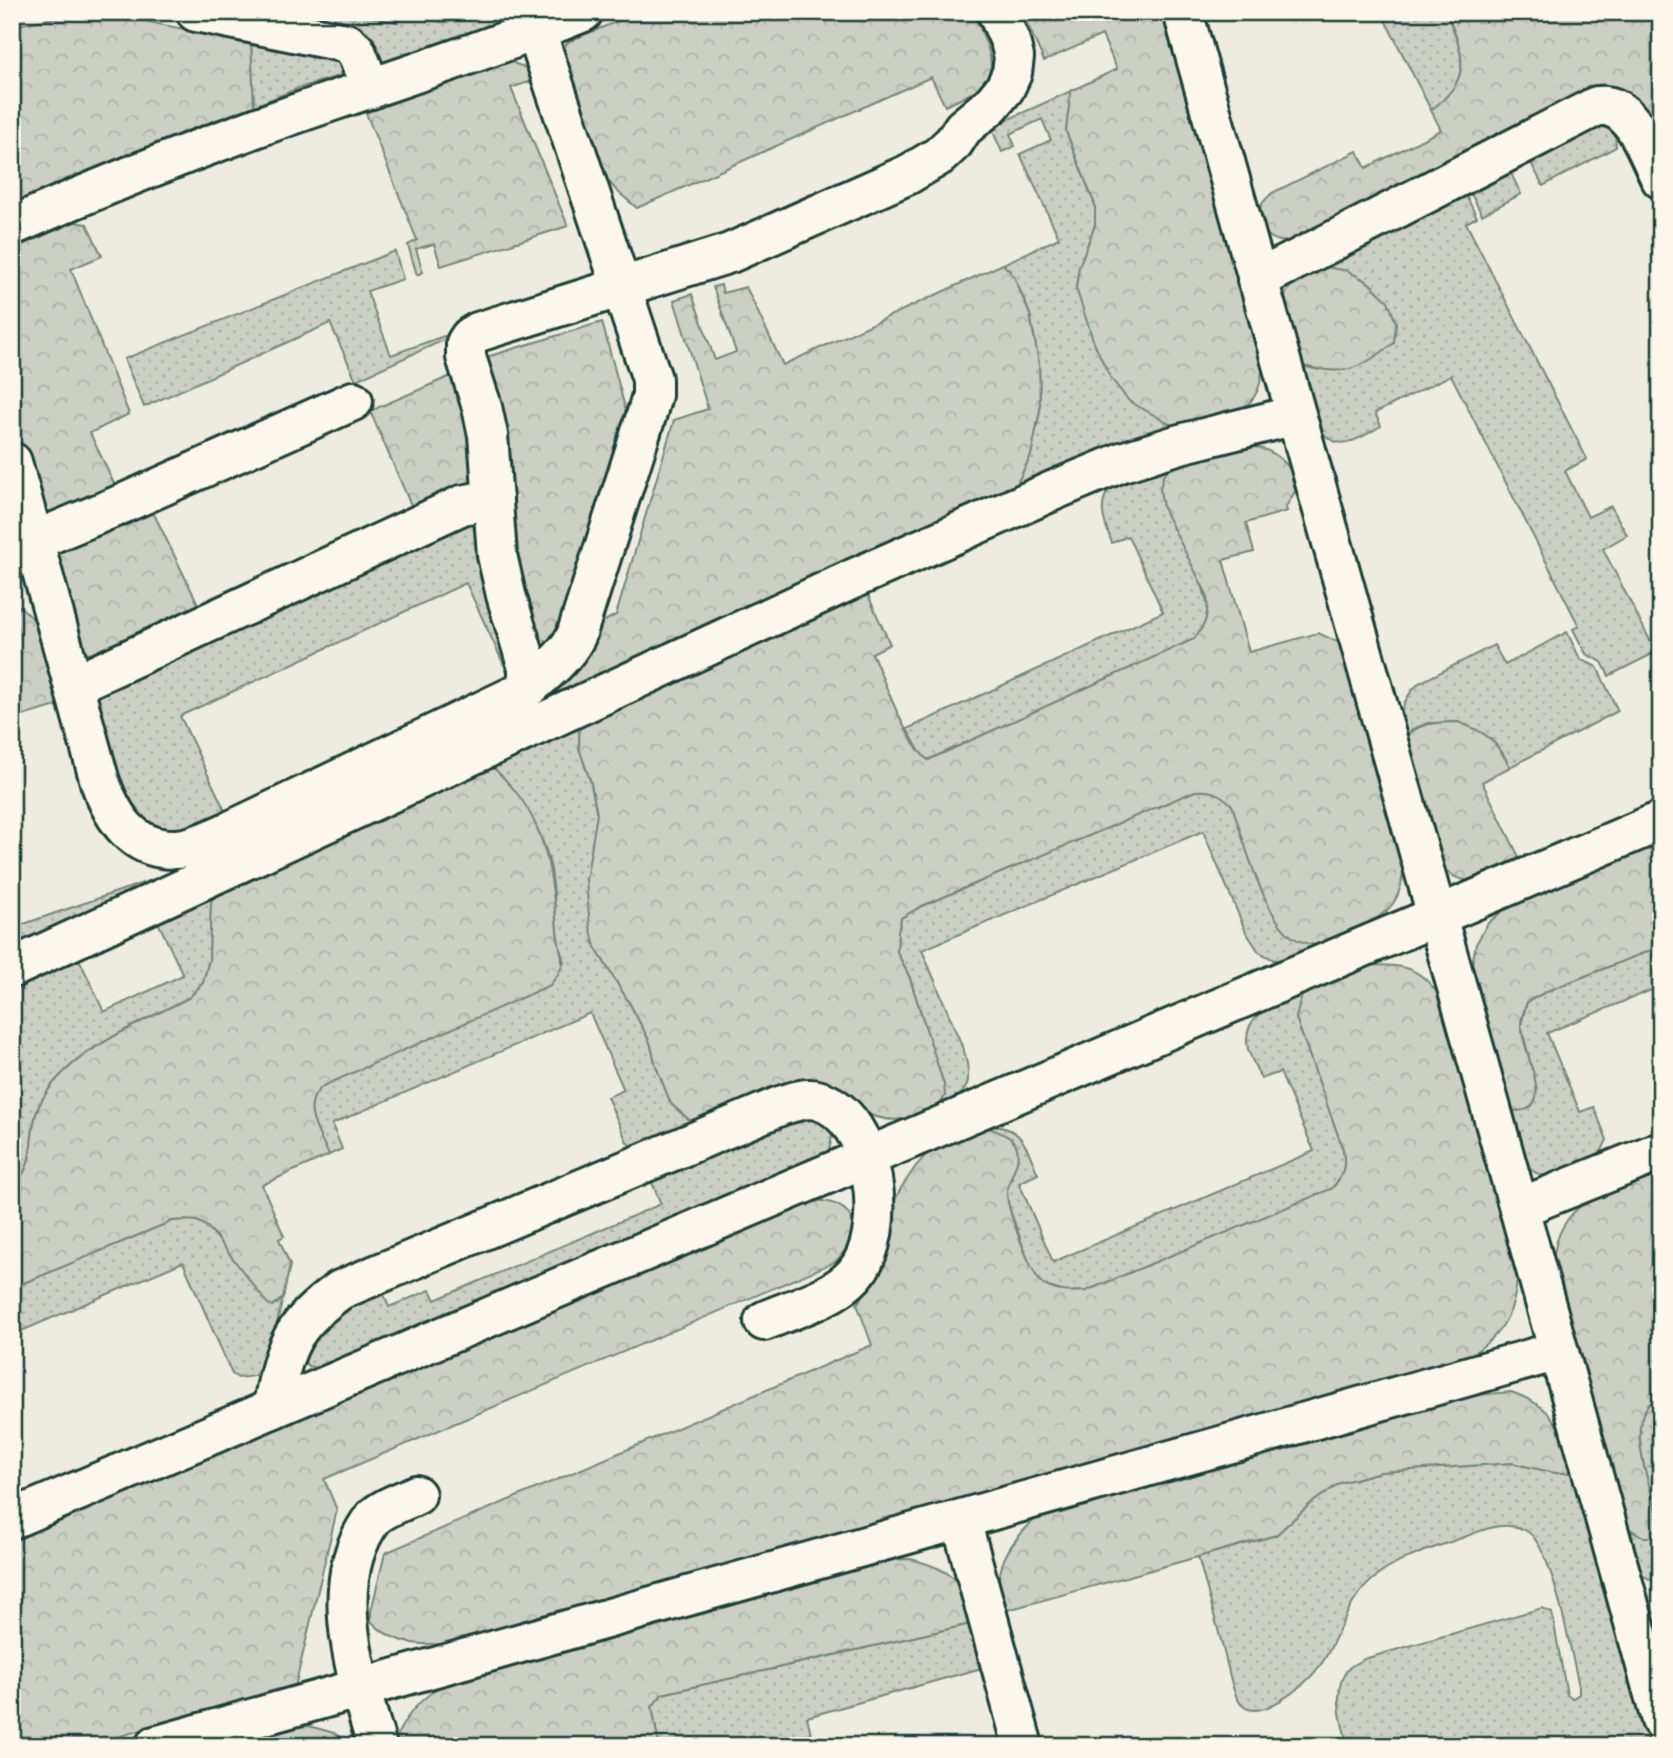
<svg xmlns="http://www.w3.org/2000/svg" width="1673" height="1758" font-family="Itim,sans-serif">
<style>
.grass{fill:url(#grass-dots);stroke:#75867c;stroke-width:2}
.forest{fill:url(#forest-crowns);stroke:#75867c;stroke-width:2}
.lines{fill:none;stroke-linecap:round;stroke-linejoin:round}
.minor-casing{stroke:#1f3d34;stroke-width:44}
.minor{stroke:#fbf7ec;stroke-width:38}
</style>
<defs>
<pattern id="grass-dots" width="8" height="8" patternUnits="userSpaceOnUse" patternTransform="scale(1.75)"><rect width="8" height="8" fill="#cbcfc4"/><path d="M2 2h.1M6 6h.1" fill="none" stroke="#aeb3a9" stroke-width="1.8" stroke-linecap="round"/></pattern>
<pattern id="forest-crowns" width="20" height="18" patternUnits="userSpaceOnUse" patternTransform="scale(1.75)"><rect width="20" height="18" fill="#cbcfc4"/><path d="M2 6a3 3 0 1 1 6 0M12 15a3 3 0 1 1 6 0" fill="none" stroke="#aeb3a9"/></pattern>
</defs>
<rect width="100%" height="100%" fill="#eeece1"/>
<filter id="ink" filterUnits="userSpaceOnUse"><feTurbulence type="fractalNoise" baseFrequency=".0143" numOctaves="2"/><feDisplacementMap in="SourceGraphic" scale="14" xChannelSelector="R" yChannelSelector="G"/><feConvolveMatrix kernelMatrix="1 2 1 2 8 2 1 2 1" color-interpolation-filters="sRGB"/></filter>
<g filter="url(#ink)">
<!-- grass -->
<g class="grass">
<path d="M288,12H346L398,22L399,12H409L441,22L455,21L483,12H537L383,64L368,39Z"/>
<path d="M1381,12H1446C1465,55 1473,79 1431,110Z"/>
<path d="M251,43L339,61L342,73L339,76L299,88L254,106Z"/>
<path d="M1071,91L1066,131L1095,205V225L1079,267L1076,289L1177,428L1012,494L1031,455L1040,410L1039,363L1030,314L1014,276L1003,264L1059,238L1020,154L1051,140L1042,119L1010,134L1015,146L1002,152L991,127Z"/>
<path d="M1597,125L1608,126L1615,133L1616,147L1543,186L1529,159Z"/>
<path d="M1509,169L1521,194L1482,215L1469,190Z"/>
<path d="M1464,192L1477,217L1466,223L1587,459L1565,471L1588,517L1611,506L1627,535L1603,549L1656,652L1609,676L1602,662L1586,654L1573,629L1579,626L1451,375L1375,413L1381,426C1372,431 1362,438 1352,441C1314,454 1306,390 1299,365L1318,370L1396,323C1380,282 1361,273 1320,266Z"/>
<path d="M395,251L403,279L367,291L391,355L444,336L446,339L356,380L330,323L144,407L124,359Z"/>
<path d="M1172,466L1208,607L1205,626L1194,639L928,760L921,754L907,729L1163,612L1128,536L1112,543C1104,522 1096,504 1112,485Z"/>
<path d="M472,521L478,522L510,678L466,583L180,716L228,817C191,836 160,836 128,806L93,703L99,693Z"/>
<path d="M1567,632L1580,659L1597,667L1618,711L1510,767L1502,752L1458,722L1428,723L1412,729L1404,739C1398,716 1401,700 1419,683L1494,645L1505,665Z"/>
<path d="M580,717L579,748L591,783L597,815L595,947L630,1004L650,1042L656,1066L671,1104L701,1130L633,1149L627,1142L607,1097L624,1090L590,1013L332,1124L342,1149L329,1155C318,1132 299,1105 322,1086L550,985L564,962C553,931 557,897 550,865C540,821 517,792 486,760Z"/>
<path d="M1210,790L1223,796L1232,805L1262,892L1319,945L1287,959L1274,960L1259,952L1246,932L1203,831L922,950L964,1051C973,1083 970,1094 939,1107L944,1085L909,976L897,952L898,932L901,918L922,906L1195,791Z"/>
<path d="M283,820L12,958V928L163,876Z"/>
<path d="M216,885L211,904L209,960L203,982L190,997C140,1024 64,1052 39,1106C26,1133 39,1166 12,1186V980L74,957L80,961L104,1012L183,975L157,920Z"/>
<path d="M1661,946V986L1547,1033L1580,1112L1594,1107L1607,1140L1600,1154L1547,1176C1517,1174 1514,1133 1508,1110L1537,1090L1521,1025L1527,1002L1547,991Z"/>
<path d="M1303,991L1296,1018L1343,1149C1346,1167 1344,1176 1331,1189L1086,1291L1066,1292L1045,1286L1034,1276L1008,1205L1007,1190L1012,1177V1140L986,1127C1022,1123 1026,1147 1038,1174L1019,1183L1053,1262L1314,1151L1280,1072L1261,1079C1257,1069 1251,1059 1248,1049C1240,1013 1277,1002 1303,991Z"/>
<path d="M813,1109L833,1133L829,1150L816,1159L324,1369L308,1366L302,1359L315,1329L381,1287L389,1307L430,1290L435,1300L661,1204L648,1173Z"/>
<path d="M196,1219L206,1225L277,1304L283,1298L269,1356L254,1376L238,1378L232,1374L183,1262L12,1335V1288L172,1221Z"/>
<path d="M1661,1396V1582C1632,1580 1630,1547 1624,1525L1634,1533L1659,1520C1651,1495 1626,1420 1650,1401C1653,1398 1657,1398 1661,1396Z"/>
<path d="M1512,1463L1555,1473H1573L1650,1746H1349C1341,1725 1331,1686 1349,1668C1353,1664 1359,1662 1364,1659L1542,1608L1552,1613L1567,1695L1573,1698L1579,1694V1686C1571,1654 1553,1549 1528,1532C1509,1519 1485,1529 1467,1536C1434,1548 1397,1558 1371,1581C1349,1601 1341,1628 1328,1653C1316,1676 1293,1695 1270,1706C1261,1710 1249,1713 1241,1704C1233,1695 1230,1675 1227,1664C1218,1628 1208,1593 1198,1557L1276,1535L1310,1504L1340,1483L1380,1472Z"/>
<path d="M979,1622L983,1663L978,1669L807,1717L814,1746H659L652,1707L662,1694Z"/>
</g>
<!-- forest -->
<g class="forest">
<path d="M346,12H399L398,22Z"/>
<path d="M640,12H973C996,65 1006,80 945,106L931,77L637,208L617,191L599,170L562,50L569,41Z"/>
<path d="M1022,12H1164L1262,360C1265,418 1221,417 1177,428L1129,401L1110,377L1094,343L1076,288L1079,267L1095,225V205L1066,131L1071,91L1117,69L1102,35L1044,61Z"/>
<path d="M1446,12H1649L1661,23V142L1641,107L1294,241C1274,246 1250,228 1261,206C1263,201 1268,197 1272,193L1357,151L1366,168L1441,130L1431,110C1473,79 1465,55 1446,12Z"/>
<path d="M80,13H106L251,43L254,106L12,206V26Z"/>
<path d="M508,61L524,67L535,80L511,88L568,226L441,266L434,244L416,249L423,272L417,275L408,245L417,240L366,113Z"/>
<path d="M74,222L87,224L102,256L71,269L129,414L90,433L116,488L52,514H45L35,507L12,425V252L18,247Z"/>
<path d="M1003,264L1014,276L1030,315L1039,363L1040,410L1031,455L1012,494L539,715L536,703L591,628L616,615L674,420L708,409L674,300L692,294L715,360L736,352L713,287L721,285L723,293L746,287L783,365Z"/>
<path d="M1320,266L1348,271L1369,283L1388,301L1396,323L1394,343C1358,370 1345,377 1299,365L1282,305C1287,282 1301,277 1320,266Z"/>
<path d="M602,322L628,419L556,639L547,641L537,638L518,592L483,358Z"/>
<path d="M453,375L456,377L479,481L413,510L370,411Z"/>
<path d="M1250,446C1274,449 1291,463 1298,486L1286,507L1287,511L1246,523L1254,552L1223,560L1249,652L1318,633L1342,644L1403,860C1404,875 1402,889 1394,902C1385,917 1333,946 1316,945C1307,944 1298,941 1291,936C1263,914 1243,838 1232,805C1220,793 1211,790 1195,791L922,906L901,918L898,932L897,952L909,976L944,1085L945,1096L939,1107C904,1122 888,1126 853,1107L701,1130L671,1104L656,1066L650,1042L630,1004L595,947L590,927L586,880L597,814L591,783L579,748L580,717L867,593L890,644L872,653C884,680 906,743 928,760L1194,639C1206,625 1209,614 1207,595L1163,508L1160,489L1163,476L1172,466Z"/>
<path d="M152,510L201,610L94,656L80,649L52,556L57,552Z"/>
<path d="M12,601C49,624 56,664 67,703L12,719Z"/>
<path d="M1458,722C1488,733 1495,739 1510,767L1482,782L1521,861C1490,874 1461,897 1438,860L1404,739C1419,721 1436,723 1458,722Z"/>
<path d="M486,760C497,772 510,783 519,796C548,835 553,884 557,931C559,959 571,960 550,985L323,1086C299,1105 318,1132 329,1155L262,1185L284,1236L279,1239L290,1265L283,1298L272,1306L267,1303L214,1234C199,1217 192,1220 172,1221L12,1288V1186C39,1166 26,1133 39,1106C64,1052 140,1024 190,997L203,983L209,960L211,904L216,885Z"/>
<path d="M1661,841V946L1547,991L1527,1002C1525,1009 1521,1016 1521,1024C1520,1050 1564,1119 1508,1110L1472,985V963L1476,944L1488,923L1511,904Z"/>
<path d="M1369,965C1406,965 1421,967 1442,1000L1517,1275C1516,1317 1496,1343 1459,1361L454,1643C422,1646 394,1646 371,1621V1611L385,1553L872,1345L857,1304L877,1276L884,1259L893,1204L901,1188L916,1166L929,1151L986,1127C996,1131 1014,1136 1017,1148C1021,1163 1009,1176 1007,1190C1005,1205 1032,1278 1044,1285C1056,1293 1073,1292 1086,1291L1331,1189C1344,1176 1346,1167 1343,1149L1296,1018L1303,991Z"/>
<path d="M1661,1168V1396C1615,1415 1657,1496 1660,1530L1653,1537H1643L1624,1525L1553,1271C1552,1201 1606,1191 1661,1168Z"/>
<path d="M814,1200C858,1202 864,1233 835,1262L324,1479L337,1510L295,1687L85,1746H12V1541Z"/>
<path d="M1511,1392C1558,1408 1560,1429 1573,1473H1555L1512,1463L1380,1472L1340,1483L1310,1504L1276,1535L997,1613C998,1565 1001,1552 1036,1518L1476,1395Z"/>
<path d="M911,1559C954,1571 963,1580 979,1622L662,1694L652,1707L659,1746H402L398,1733C410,1710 423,1697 445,1683L885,1560Z"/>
<path d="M309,1726L334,1733L353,1746H220L286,1727Z"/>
</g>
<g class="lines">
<!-- minor casing -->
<g class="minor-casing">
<g id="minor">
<path d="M196,12L347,43L356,51L371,89"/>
<path d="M1183,12L1519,1208L1661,1720"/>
<path d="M12,226C93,190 175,157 258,127C367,88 476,55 583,12"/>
<path d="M1257,280L1597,106C1633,101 1647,153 1661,179"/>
<path d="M12,462L100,782C113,817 132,850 175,849C194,849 215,837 232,830L524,691C544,674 564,659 576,636L647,413L652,395V379L536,31"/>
<path d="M12,550L122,504L353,401"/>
<path d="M74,685L462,505L493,499"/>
<path d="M524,691L528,677V668L506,595L497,555L488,435L482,407L466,357V343L470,337L478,332L730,253L909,174L939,156L954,142L963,128L991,105L1005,88L1012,73L1014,57L1010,41L997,12"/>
<path d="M12,968L857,577L1057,489L1122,462L1180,444L1296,415"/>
<path d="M1519,1208L1661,1151"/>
<path d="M272,1409C284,1349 288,1328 340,1290L780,1106C792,1102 805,1097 817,1100C877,1115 891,1234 854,1275C832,1299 793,1308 764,1321"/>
<path d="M12,1519L1661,821"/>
<path d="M961,1520L1023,1746"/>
<path d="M155,1746L1558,1351"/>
<path d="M377,1746C357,1677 324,1582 373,1518C382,1508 404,1501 416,1495"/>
</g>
</g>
<!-- minor -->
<use href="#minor" class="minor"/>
</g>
</g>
<!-- margin -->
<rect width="1673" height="1758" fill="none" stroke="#fbf7ec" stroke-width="42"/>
<rect x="21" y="21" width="1631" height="1716" fill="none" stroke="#1f3d34" stroke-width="2.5" filter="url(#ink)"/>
</svg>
